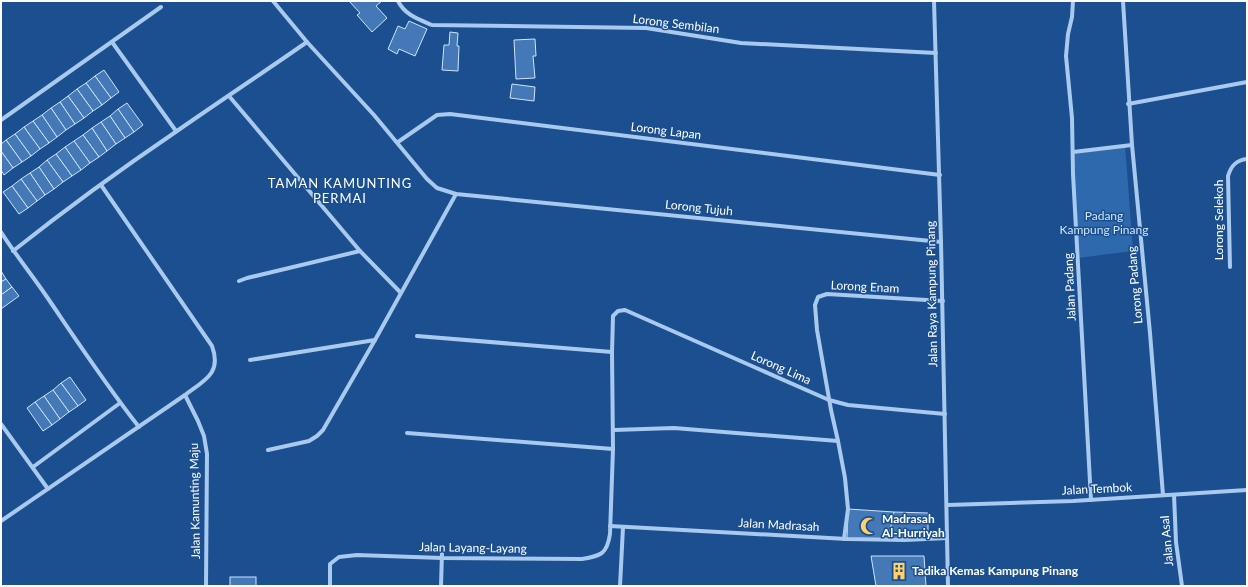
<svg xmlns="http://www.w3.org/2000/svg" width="1248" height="587" font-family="Lato,sans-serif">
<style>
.green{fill:#2e69ad}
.building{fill:#4478b7;stroke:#cfe3fa}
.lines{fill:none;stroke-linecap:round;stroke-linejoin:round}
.street{stroke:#a9c9ee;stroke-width:4}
.labels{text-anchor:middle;stroke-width:3;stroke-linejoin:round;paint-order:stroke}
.street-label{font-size:12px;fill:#fff;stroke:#1b4f8f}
.park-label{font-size:12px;fill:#cfe3fa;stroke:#1b4f8f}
.poi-label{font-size:12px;font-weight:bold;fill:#fff;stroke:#1b4f8f;text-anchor:start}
.neighbourhood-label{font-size:13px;letter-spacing:1px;fill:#fff;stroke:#1b4f8f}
</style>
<rect width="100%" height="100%" fill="#1b4f8f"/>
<!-- green -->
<path class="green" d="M1125,145L1133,251L1078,258L1073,152Z"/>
<!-- building -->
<g class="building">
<path d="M349,1H382L376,6L387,18L372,32L357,15L360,13Z"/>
<path d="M409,21L427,29L415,56L399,49L397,54L388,49L398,26L405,29Z"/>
<path d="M450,32L458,33L457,46H459L458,71L442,70L444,45H449Z"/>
<path d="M535,39L536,56H533L535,78L516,79L514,40Z"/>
<path d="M104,70L119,92L111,98L95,76Z"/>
<path d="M95,76L111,98L102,105L86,83Z"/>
<path d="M86,83L102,105L93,111L77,89Z"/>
<path d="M512,84L535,87L534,101L510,98Z"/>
<path d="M77,89L93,111L84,118L68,96Z"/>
<path d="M68,96L84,118L75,124L60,102Z"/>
<path d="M60,102L75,124L66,130L51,108Z"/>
<path d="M127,103L143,125L134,132L118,109Z"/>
<path d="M51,108L66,130L57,137L42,115Z"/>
<path d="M118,109L134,132L125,138L110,116Z"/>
<path d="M42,115L57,137L49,143L33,121Z"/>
<path d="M110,116L125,138L116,144L101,122Z"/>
<path d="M33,121L49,143L40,149L24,127Z"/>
<path d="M101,122L116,144L107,151L92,128Z"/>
<path d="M24,127L40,149L31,156L15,134Z"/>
<path d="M92,128L107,151L99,157L83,135Z"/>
<path d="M15,134L31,156L22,162L6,140Z"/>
<path d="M83,135L99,157L90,163L74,141Z"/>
<path d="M6,140L22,162L13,168L1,151V144Z"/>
<path d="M74,141L90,163L81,170L65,147Z"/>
<path d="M65,147L81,170L72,176L56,154Z"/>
<path d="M1,151L13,168L4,175L1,170Z"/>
<path d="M56,154L72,176L63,182L47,160Z"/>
<path d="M47,160L63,182L54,189L39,167Z"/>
<path d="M39,167L54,189L45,195L30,173Z"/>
<path d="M30,173L45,195L37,201L21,179Z"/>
<path d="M21,179L37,201L28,208L12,186Z"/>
<path d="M12,186L28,208L19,214L3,192Z"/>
<path d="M1,271L6,279L1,282Z"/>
<path d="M6,279L12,287L1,295V282Z"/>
<path d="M12,287L19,296L1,309V295Z"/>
<path d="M70,377L86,400L78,406L61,383Z"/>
<path d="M61,383L78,406L69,412L53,390Z"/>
<path d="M53,390L69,412L60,419L44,396Z"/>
<path d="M44,396L60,419L52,425L35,402Z"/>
<path d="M35,402L52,425L43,431L27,408Z"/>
<path d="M848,509L894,512L888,540L847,539Z"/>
<path d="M894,512L928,513V539L888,540Z"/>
<path d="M871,556H924L926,586H876Z"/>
<rect x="230" y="577" width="26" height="9"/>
</g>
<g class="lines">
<!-- street -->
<g class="street">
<path d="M273,1L307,42L374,115L427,179L437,188L456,194L941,242"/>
<path d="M398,1C405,15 418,19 432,25L646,28L741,43L936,53"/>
<path d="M934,1L941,242L948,586"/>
<path d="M1073,1L1072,17L1068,34L1066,56L1072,118L1073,174L1091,500"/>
<path d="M1123,1L1132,145L1150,333L1163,495"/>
<path d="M112,42L176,131"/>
<path d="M229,96L360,251L400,292"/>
<path d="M1128,104L1247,82"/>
<path d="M1,120L161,7"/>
<path d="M398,142L437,115L450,114L940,175"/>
<path d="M1073,152L1132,145"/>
<path d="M1,232C15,254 32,275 47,297C77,341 106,385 139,427"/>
<path d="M13,251C66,209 121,169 177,131C220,101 264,72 307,42"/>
<path d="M1230,267L1228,176C1231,166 1236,160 1247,159"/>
<path d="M239,281L247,278L360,251"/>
<path d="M417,336L612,352"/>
<path d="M250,360L375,340"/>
<path d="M185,395L198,421L204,436L207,454L206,586"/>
<path d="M1,424L48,489"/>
<path d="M614,430L674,428L838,441"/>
<path d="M407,433L613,449"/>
<path d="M268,450L309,441L317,436L323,430L375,340L456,194"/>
<path d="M33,467L120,403"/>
<path d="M1174,495L1176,542L1182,586"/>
<path d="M948,505L1073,501L1247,490"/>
<path d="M1,521L185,395C205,380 222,373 212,346L101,185"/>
<path d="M610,526L847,539L905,540L947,538"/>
<path d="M844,539L848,509L845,478L838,441L831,410L817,330L815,305L818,297L827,294L943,301"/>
<path d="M330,586V564L339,557L357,555L442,558L582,559C601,556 607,554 610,534L613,449L612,352L613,316L618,311L625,310L829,400L848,405L945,414"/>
<path d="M441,586L442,552"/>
<path d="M620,586L623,527"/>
</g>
</g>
<!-- icons -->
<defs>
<g id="mosque-bare" transform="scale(1.38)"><path d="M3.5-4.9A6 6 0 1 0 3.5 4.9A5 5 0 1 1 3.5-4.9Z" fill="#ffd166" stroke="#1b4f8f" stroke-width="2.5" paint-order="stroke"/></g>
<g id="building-bare" transform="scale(1.38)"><path d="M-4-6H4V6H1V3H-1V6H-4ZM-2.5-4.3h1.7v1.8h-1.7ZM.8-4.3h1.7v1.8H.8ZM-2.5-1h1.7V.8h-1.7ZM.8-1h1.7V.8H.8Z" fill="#ffd166" stroke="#1b4f8f" stroke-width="2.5" paint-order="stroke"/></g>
</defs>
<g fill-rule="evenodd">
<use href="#mosque-bare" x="869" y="526"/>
<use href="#building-bare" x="899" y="571"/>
</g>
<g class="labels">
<!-- street labels -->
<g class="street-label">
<text transform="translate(676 24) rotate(7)" y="4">Lorong Sembilan</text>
<text transform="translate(666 131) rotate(7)" y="4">Lorong Lapan</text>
<text transform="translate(699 208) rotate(6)" y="4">Lorong Tujuh</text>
<text transform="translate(1219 220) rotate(-90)" y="4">Lorong Selekoh</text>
<text transform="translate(1135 285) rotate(-95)" y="4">Lorong Padang</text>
<text transform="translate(865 287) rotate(3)" y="4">Lorong Enam</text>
<text transform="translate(1070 287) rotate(-93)" y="4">Jalan Padang</text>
<text transform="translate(932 294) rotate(-91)" y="4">Jalan Raya Kampung Pinang</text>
<text transform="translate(781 368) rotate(24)" y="4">Lorong Lima</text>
<text transform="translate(1097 489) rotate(-3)" y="4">Jalan Tembok</text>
<text transform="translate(195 501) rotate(-91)" y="4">Jalan Kamunting Maju</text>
<text transform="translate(779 525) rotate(3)" y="4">Jalan Madrasah</text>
<text transform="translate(1167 541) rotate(-95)" y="4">Jalan Asal</text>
<text transform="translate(473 548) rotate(1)" y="4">Jalan Layang-Layang</text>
</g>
<!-- park labels -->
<g class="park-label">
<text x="1104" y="220">Padang<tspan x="1104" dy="14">Kampung Pinang</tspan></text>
</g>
<!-- poi labels -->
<g class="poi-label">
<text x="882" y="523">Madrasah<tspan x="882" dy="14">Al-Hurriyah</tspan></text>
<text x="912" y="575">Tadika Kemas Kampung Pinang</text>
</g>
<!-- neighbourhood labels -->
<g class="neighbourhood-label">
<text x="340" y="188">TAMAN KAMUNTING<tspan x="340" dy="15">PERMAI</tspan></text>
</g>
</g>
<!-- border -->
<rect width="1248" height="587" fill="none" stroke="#ffffff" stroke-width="4"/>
</svg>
